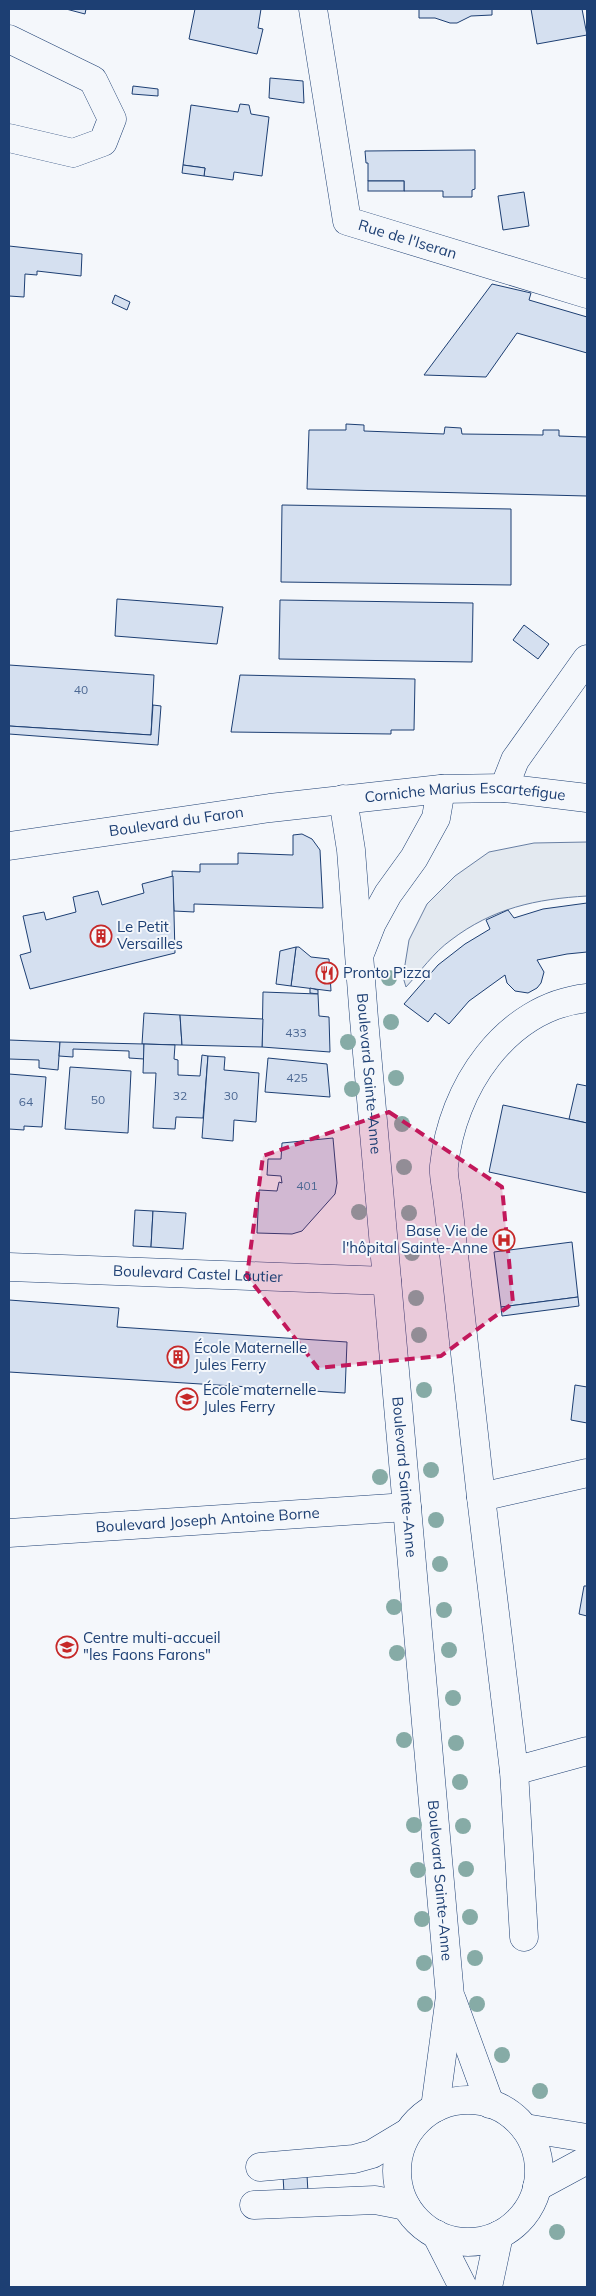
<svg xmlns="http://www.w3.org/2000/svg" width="596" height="2296" font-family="Mulish,sans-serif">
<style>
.green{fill:#e3e9f0;stroke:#687fa3}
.building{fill:#d5e0f0;stroke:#1d3f73}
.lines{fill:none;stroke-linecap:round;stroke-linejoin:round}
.minor-casing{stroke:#1d3f73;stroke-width:29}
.major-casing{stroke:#1d3f73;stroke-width:29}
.minor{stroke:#f4f7fb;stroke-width:28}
.major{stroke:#f4f7fb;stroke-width:28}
.tree{fill:#86aba6}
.marked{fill:#c2185b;fill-opacity:0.2;stroke:#c2185b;stroke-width:4;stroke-dasharray:10 6;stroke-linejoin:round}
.labels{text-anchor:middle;stroke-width:4;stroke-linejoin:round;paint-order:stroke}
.number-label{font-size:12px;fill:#4b6792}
.street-label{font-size:15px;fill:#1d3f73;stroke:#f4f7fb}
.poi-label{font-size:15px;fill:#1d3f73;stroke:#f4f7fb;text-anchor:start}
</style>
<rect width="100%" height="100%" fill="#f4f7fb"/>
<!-- green -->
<path class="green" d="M587,842V896C536,899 493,908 451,940C434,952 420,972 406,987L403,977L409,940L427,904L455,876L489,852L534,843Z"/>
<!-- building -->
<g class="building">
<path d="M66,9H86L85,14Z"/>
<path d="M195,9H261L258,28L263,29L257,54L189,39Z"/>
<path d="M419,9H492V15L471,16L457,23H450L435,18H419Z"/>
<path d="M531,9H582L587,35L537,44Z"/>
<path d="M270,78L303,81L304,103L269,98Z"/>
<path d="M133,86L158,89V96L132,94Z"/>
<path d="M240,104L249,105L251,114L269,117L262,176L234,172L233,180L204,176L205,168L183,165L191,105L238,112Z"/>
<path d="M475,150V189L472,190V197H443V191H404V181H368V163H366L365,151Z"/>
<path d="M183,165L205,168L204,176L182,173Z"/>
<rect x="368" y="181" width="36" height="10"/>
<path d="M524,192L529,226L503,230L498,196Z"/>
<path d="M9,246L82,254L81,276L37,271V275L25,274L24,297L9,296Z"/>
<path d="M492,284L531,293L529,300L587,317V353L517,333L486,377L424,375Z"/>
<path d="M115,295L130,302L127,310L112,303Z"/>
<path d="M346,424L364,425V431L444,434L445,427L461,428L462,434L543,435V430H559V436L587,437V496L307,489L309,430H346Z"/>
<path d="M282,505L511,509V585L281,582Z"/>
<path d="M117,599L223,607L217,644L115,636Z"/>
<path d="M280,600L473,603L472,662L279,659Z"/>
<path d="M524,625L549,644L538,659L513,640Z"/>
<path d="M9,665L154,675L151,735L9,726Z"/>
<path d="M240,675L415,679L414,730H391V734L231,732Z"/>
<path d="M153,705L161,706L158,745L9,734V726L151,735Z"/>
<path d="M302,834L312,839L320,850L323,908L194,904V912L174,911L172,871L200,872V864H238V853L293,855V835Z"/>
<path d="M173,876L175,953L30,989L20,955L31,952L23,916L44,912L46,920L76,912L73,897L98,891L102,905L144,893L142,884Z"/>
<path d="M587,903V952L567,954L537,960L544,972L541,983L537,988L528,993L515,991L507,983L505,975L469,1001L449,1024L435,1013L428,1022L404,1004L438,965L465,944L490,929L486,920L508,910L514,918L543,909Z"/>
<path d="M296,947H299L311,957L329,959L331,991L291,986Z"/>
<path d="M296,947L291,986L276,984L280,951Z"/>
<path d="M310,988L318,990V994L310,993Z"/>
<path d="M263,992L318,994L319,1016L329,1017L330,1052L262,1047Z"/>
<path d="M144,1013L180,1015L182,1045L142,1044Z"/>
<path d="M180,1015L263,1019L262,1047L182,1045Z"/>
<path d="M9,1040L60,1042L58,1070L39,1068V1060L9,1059Z"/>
<path d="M60,1042L144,1044V1059L129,1058V1051L73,1049V1057L59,1056Z"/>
<path d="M144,1044L175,1045L174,1059L178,1060V1075L200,1076L202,1055L208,1056L203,1118L176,1117L175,1129L153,1128L156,1073H143Z"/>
<path d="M208,1056L225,1057L224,1070L259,1073L256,1122L234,1120L233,1141L202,1138Z"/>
<path d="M268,1058L327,1064L330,1097L265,1092Z"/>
<path d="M70,1067L131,1071L128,1133L65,1129Z"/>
<path d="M9,1074L46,1077L42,1127L24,1126V1130L9,1129Z"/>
<path d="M577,1084L587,1086V1123L569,1119Z"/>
<path d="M503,1105L587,1123V1193L489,1172Z"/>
<path d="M333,1138L337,1183L335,1194L302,1231L292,1234L257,1233L259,1190L277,1191L279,1182L282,1183L281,1176L267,1175L268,1159H281L282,1143Z"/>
<path d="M135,1210L153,1211L151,1247L133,1246Z"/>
<path d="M153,1211L186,1213L183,1249L151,1247Z"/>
<path d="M572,1242L578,1297L501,1307L494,1252Z"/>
<path d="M578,1297L579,1306L502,1316L501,1307Z"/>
<path d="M9,1300L119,1308L117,1327L347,1342L345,1393L9,1372Z"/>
<path d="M575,1385L587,1387V1423L571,1420Z"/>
<path d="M584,1586H587V1616L579,1614Z"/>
<path d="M307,2175L308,2193H284L283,2176Z"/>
</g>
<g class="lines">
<!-- minor casing -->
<g class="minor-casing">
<g id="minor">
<path id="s1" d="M313,9L347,221L587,294"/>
<path d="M9,39L93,80L112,119L103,142L73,153L9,138"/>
<path d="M504,788L515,760L587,659"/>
<path id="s2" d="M343,799L351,850L364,1019L450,1996L435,2108"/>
<path d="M361,951L372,923L388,894L414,858L436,818L441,789"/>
<path d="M587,998C505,1007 452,1088 444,1166C443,1175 446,1186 447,1196C450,1218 452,1241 455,1264C464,1341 472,1419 481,1497L587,1473"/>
<path id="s3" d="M9,1267L387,1281"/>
<path d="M481,1497L514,1771L587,1751"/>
<path id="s4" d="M9,1533L407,1507"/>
<path d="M514,1771L524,1937"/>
<path d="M452,2000L490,2104"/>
<circle cx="468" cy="2171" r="71"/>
<path d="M525,2128L587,2138"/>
<path d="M260,2167L354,2159L372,2154L407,2133"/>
<path d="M537,2187L587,2160"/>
<path d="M254,2205L375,2200L406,2206"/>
<path d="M436,2234L463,2287"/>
<path d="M488,2287L499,2235"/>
</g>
</g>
<!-- major casing -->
<g class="major-casing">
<g id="major">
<path id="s5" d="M9,846L270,808L441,789L504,788L587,798"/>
</g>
</g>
<!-- minor -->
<use href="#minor" class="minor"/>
<!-- major -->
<use href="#major" class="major"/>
</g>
<!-- trees -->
<g class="tree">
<circle cx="389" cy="978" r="8"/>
<circle cx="391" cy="1022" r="8"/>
<circle cx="348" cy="1042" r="8"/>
<circle cx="396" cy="1078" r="8"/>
<circle cx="352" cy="1089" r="8"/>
<circle cx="402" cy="1124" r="8"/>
<circle cx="404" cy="1167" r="8"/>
<circle cx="359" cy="1212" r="8"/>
<circle cx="409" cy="1213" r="8"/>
<circle cx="412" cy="1253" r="8"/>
<circle cx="416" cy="1298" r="8"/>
<circle cx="419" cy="1335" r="8"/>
<circle cx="424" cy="1390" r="8"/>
<circle cx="431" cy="1470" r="8"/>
<circle cx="380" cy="1477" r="8"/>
<circle cx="436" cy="1520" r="8"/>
<circle cx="440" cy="1564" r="8"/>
<circle cx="394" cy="1607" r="8"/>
<circle cx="444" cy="1610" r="8"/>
<circle cx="449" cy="1650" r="8"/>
<circle cx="397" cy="1653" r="8"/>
<circle cx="453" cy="1698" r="8"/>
<circle cx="404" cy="1740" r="8"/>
<circle cx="456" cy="1743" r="8"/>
<circle cx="460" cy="1782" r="8"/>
<circle cx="414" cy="1825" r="8"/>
<circle cx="463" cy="1826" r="8"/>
<circle cx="466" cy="1869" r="8"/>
<circle cx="418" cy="1870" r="8"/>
<circle cx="470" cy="1917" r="8"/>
<circle cx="422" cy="1919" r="8"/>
<circle cx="475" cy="1958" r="8"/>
<circle cx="424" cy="1963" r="8"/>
<circle cx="425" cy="2004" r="8"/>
<circle cx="477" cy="2004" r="8"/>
<circle cx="502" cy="2055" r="8"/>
<circle cx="540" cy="2091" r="8"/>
<circle cx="557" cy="2232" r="8"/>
</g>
<!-- marked area -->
<path class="marked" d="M389,1112L502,1187L513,1303L441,1356L318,1368L247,1276L263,1156Z"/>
<!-- icons -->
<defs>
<g id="building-ring" transform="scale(1.125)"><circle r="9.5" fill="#f4f7fb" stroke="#c62828" stroke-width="1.5"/><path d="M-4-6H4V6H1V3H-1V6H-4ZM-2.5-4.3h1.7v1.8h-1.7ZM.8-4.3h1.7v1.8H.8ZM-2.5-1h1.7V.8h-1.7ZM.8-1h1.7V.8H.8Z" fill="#c62828"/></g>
<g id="restaurant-ring" transform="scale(1.125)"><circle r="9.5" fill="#f4f7fb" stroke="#c62828" stroke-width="1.5"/><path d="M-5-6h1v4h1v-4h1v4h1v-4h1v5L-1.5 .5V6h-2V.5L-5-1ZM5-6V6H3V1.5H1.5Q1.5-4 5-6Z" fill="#c62828"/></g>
<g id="hospital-ring" transform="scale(1.125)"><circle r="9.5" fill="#f4f7fb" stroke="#c62828" stroke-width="1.5"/><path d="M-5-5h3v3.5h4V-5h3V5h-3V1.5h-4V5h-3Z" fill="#c62828"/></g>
<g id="school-ring" transform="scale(1.125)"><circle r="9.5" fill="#f4f7fb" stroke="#c62828" stroke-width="1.5"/><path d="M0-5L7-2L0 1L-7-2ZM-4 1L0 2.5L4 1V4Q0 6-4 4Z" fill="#c62828"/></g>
</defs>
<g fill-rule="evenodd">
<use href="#building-ring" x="101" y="936"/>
<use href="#restaurant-ring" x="327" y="973"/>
<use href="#hospital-ring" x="504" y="1240"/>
<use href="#building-ring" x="178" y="1357"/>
<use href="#school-ring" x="187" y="1399"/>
<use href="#school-ring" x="67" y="1647"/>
</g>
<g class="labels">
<!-- number labels -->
<g class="number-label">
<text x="81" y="694">40</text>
<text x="296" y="1037">433</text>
<text x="297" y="1082">425</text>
<text x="180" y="1100">32</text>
<text x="231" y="1100">30</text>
<text x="98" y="1104">50</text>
<text x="26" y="1106">64</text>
<text x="307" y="1190">401</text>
</g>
<!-- street labels -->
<g class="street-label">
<text dy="5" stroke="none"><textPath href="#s1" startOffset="278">Rue de l'Iseran</textPath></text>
<text dy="5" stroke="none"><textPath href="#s5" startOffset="460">Corniche Marius Escartefigue</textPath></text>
<text dy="5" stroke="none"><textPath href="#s5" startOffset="169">Boulevard du Faron</textPath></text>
<text dy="5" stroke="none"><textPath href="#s2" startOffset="276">Boulevard Sainte-Anne</textPath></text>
<text dy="5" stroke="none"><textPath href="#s3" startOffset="189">Boulevard Castel Lautier</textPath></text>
<text dy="5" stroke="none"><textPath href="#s2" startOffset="681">Boulevard Sainte-Anne</textPath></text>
<text dy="5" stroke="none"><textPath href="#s4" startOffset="199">Boulevard Joseph Antoine Borne</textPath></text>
<text dy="5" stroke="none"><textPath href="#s2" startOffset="1086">Boulevard Sainte-Anne</textPath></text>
</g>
<!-- poi labels -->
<g class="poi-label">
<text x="117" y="932">Le Petit<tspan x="117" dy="17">Versailles</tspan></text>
<text x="343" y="978">Pronto Pizza</text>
<text x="488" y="1236" text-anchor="end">Base Vie de<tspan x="488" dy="17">l'hôpital Sainte-Anne</tspan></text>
<text x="194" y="1353">École Maternelle<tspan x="194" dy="17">Jules Ferry</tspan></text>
<text x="203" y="1395">École maternelle<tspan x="203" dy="17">Jules Ferry</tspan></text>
<text x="83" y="1643">Centre multi-accueil<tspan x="83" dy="17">"les Faons Farons"</tspan></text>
</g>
</g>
<!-- border -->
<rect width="596" height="2296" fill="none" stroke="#1d3f73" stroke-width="20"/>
</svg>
